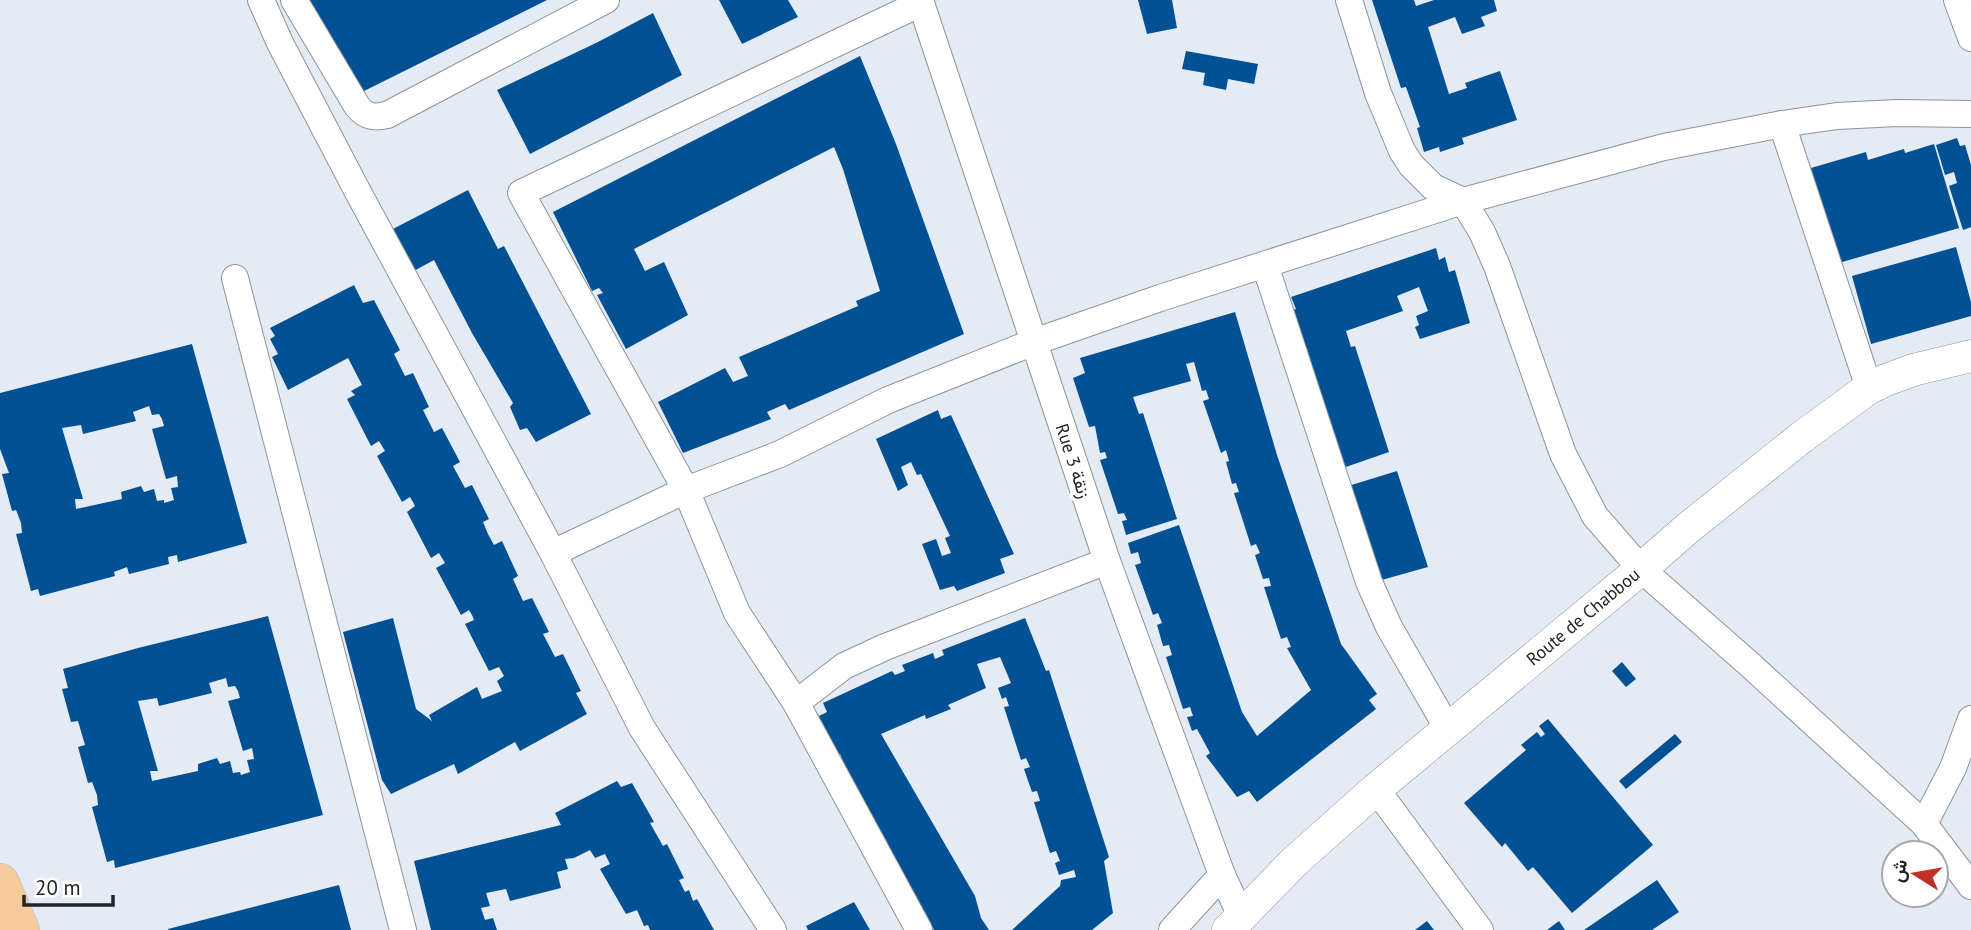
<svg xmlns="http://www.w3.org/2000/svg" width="1971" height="930" font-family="'PT Sans',Vazirmatn,sans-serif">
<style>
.building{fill:#015194;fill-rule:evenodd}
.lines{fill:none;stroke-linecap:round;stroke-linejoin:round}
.minor-casing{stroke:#8d949b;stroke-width:28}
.tertiary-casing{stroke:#8d949b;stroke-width:33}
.trunk-casing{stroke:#cacbcb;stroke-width:40}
.minor{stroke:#fff;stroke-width:26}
.tertiary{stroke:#fff;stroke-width:32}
.trunk{stroke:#f6ca9a;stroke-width:38}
.labels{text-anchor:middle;stroke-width:7;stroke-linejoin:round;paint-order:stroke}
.street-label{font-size:18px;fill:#222528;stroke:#fff}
</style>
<rect width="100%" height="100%" fill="#e4ebf4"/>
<!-- building -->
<g class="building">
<path d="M306,0H547L358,94Z"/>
<path d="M719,0H788L798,17L742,44Z"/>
<path d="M1138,0H1172L1177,28L1147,34Z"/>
<path d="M1372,0H1414L1416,6L1434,0H1494L1497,11L1481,17L1485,26L1462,34L1455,17L1428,27L1449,94L1467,88L1465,83L1500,71L1517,120L1462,138L1464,144L1440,152L1439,147L1424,152L1417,128L1420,127L1406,87L1401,88Z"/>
<path d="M653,13L682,75L530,154L497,90L598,42Z"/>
<path d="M1186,51L1258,64L1254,84L1228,79L1226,90L1203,85L1205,73L1182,69Z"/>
<path d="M860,56L896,144L964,334L789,410L785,404L767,412L771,419L683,453L658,402L725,368L733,382L748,376L739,357L858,306L856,301L880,291L843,169L834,147L634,249L645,271L664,262L688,315L626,349L597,295L603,293L599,288L592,291L553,212Z"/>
<path d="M1957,138L1960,146L1965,145L1971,165V227L1963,230L1949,186L1957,183L1954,172L1945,175L1936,145Z"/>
<path d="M1934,144L1959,228L1832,265L1804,170L1866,152L1868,160L1904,149L1905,153Z"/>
<path d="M468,190L498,249L504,246L591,414L536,442L527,428L520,430L510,407L513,403L472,333L434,260L412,272L391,230Z"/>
<path d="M1956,247L1971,302V316L1871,344L1852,276Z"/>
<path d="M1436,248L1439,260L1445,257L1449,272L1455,270L1470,323L1420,339L1415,327L1419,325L1416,316L1428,311L1419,287L1397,296L1403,311L1346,331L1351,347L1355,346L1389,452L1340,469L1307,348L1298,351L1292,310L1296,309L1291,297Z"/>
<path d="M354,285L363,303L374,300L400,350L394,354L405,376L413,373L429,407L423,410L434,432L442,428L460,462L453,466L465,488L472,485L489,519L483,522L488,534L494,545L502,541L518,576L513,579L523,601L532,598L549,632L543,634L555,657L563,654L581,691L576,693L587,714L520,751L515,742L458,774L454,764L391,794L382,780L343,632L393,618L416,709L432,721L429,715L477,687L482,699L502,691L497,681L504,676L499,667L489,671L465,624L474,620L472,615L469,610L461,615L436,568L445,563L439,553L431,558L407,512L415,506L413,502L410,497L402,502L377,456L385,451L379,441L371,446L347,399L355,395L351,391L362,385L348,358L288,390L272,357L278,354L270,339L275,336L270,328Z"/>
<path d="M1235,312L1277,455L1341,644L1377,694L1369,700L1376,709L1257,802L1249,791L1237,797L1206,756L1210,753L1197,729L1192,731L1187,717L1193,716L1190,707L1183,709L1166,657L1172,655L1169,645L1163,646L1157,625L1162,623L1158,613L1153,615L1135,565L1141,563L1138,552L1131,554L1128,543L1179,525L1242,712L1257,736L1311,690L1287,648L1291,647L1287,637L1281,639L1264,587L1271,586L1269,578L1263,579L1255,555L1260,553L1256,544L1251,546L1234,493L1239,492L1236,483L1232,484L1226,462L1229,461L1226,450L1221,453L1203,401L1209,399L1206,390L1202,391L1194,362L1186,364L1191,381L1133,397L1139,414L1143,413L1177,519L1126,535L1122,521L1127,520L1124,513L1118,514L1100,460L1107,458L1105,452L1100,453L1095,426L1089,427L1073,378L1085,373L1080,358Z"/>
<path d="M192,344L247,543L178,562L177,555L168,557L169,564L129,574L127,567L114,572L115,576L40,596L38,589L31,591L16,534L22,533L21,523L16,510L12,511L2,474L9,473L0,449V393ZM149,406L152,415L159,414L162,419L164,426L152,429L166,479L177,476L178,487L171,488L174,500L164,503V500L157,501L154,489L144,492L141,486L121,492L122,499L76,509L75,499H83L62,428L81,425L83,434L136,421L133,412Z"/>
<path d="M938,410L941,419L951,415L1014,554L1000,559L1005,573L957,591L954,586L940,590L922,544L936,539L942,556L951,553L945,538L950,536L921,474L917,475L911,462L901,467L908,485L898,491L876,439Z"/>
<path d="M1397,471L1428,567L1378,581L1374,569L1378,568L1345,487Z"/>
<path d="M268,616L323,815L115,868L114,860L107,862L92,807L98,805L97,795L92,782L88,783L78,747L85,745L78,721L71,722L62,689L68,688L63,669L138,648ZM226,678L228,687L235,686L238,691L240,698L228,701L243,751L252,748L254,759L247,760L250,772L241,775L240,772L233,773L230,761L220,764L217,758L198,764V771L152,781L150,771H158L138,701L157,698L159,706L212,693L209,683Z"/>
<path d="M1025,618L1046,671L1049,670L1109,857L1104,861L1113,913L1092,930H1012L1060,886L1061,880L1076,877L1074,870L1059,875L1055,863L1060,861L1056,851L1050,853L1034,802L1040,801L1037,791L1032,792L1024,769L1030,767L1026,758L1021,760L1004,707L1009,706L1006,697L1002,699L998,688L1011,683L1000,657L977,664L986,688L948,705L951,709L926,719L925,715L881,734L975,896L981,918L989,930H934L930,923L925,926L900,866L895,868L884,846L888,844L883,835L877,839L840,754L835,756L817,717L827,712L823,703L892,671L895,675L905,671L902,665L933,653L935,659L944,655L942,650Z"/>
<path d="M1622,662L1636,679L1626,687L1612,671Z"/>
<path d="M1548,719L1653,845L1572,913L1533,867L1528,871L1505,843L1502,847L1464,803L1526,750L1521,745L1537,732L1541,737L1545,734L1539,726Z"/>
<path d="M1675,734L1682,742L1626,789L1619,781Z"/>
<path d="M617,781L621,787L632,783L654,822L650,823L663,846L667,844L684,878L679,880L685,892L689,890L693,901L697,899L714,930H650L648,925L644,926L637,910L626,914L600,869L610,864L605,854L595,858L590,850L574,858L565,859L568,869L557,872L561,888L510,901L506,889L486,893L490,906L481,908L485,920L493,918L497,930H431L414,861L561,825L555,813Z"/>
<path d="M1657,880L1679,912L1652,930H1584Z"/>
<path d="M339,885L351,930H168V929Z"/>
<path d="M854,902L870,930H808L806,926Z"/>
<path d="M1427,921L1434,930H1415Z"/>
<path d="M1559,921L1565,930H1547Z"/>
</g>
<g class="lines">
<!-- minor casing -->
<g class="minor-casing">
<g id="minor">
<path d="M261,0L280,43L359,194L553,553L642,728L773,930"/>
<path d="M294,0L357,106C366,117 374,118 387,115L606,0"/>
<path d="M920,0L1107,561L1222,875L1241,916"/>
<path d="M1349,0L1378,93L1402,151L1411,165L1433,187L1463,201L1482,232L1497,266L1563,454L1595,516L1641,569L1748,663L1924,824L1971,886"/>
<path d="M1957,0L1971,38"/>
<path d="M1782,124L1869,388"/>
<path d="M1265,265L1369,582L1389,627L1448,729"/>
<path d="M235,278L403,930"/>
<path d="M553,553L686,490L780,454L888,400L1034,342L1160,298L1463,201L1664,147L1782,124L1837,116L1897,113L1971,114"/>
<path d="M796,703L844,666L885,647L1107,561"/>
<path d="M1376,789L1480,930"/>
<path d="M1924,824L1953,768L1971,719"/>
<path d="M919,930L796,703L737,613L686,490L521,193L921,3"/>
<path d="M1172,930L1222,875"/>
</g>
</g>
<!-- tertiary casing -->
<g class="tertiary-casing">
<g id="tertiary">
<path id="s1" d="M1228,930L1293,863L1376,789L1641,569L1688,528L1802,437L1869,388L1886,380L1913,370L1971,356"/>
</g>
</g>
<!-- trunk casing -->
<g class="trunk-casing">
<path id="trunk" d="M0,883L20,930"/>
</g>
<!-- minor -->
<use href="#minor" class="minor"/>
<!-- tertiary -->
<use href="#tertiary" class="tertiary"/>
<!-- trunk -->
<use href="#trunk" class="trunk"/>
</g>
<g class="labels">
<!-- street labels -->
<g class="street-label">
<text transform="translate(1073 461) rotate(72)" y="6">Rue 3 زنقة</text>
<text dy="6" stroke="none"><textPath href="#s1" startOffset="474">Route de Chabbou</textPath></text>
</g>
</g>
<!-- north arrow -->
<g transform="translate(1915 874) rotate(281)"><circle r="33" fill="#ffffff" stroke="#a7a8a9" stroke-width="2"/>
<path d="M0-5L12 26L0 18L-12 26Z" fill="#bf3223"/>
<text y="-10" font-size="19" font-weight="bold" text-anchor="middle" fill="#222528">ش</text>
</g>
<!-- scale -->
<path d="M24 895v10h89v-10" fill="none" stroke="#222528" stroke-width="3.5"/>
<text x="35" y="895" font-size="21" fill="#222528" stroke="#ffffff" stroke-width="5" paint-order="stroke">20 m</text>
</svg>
